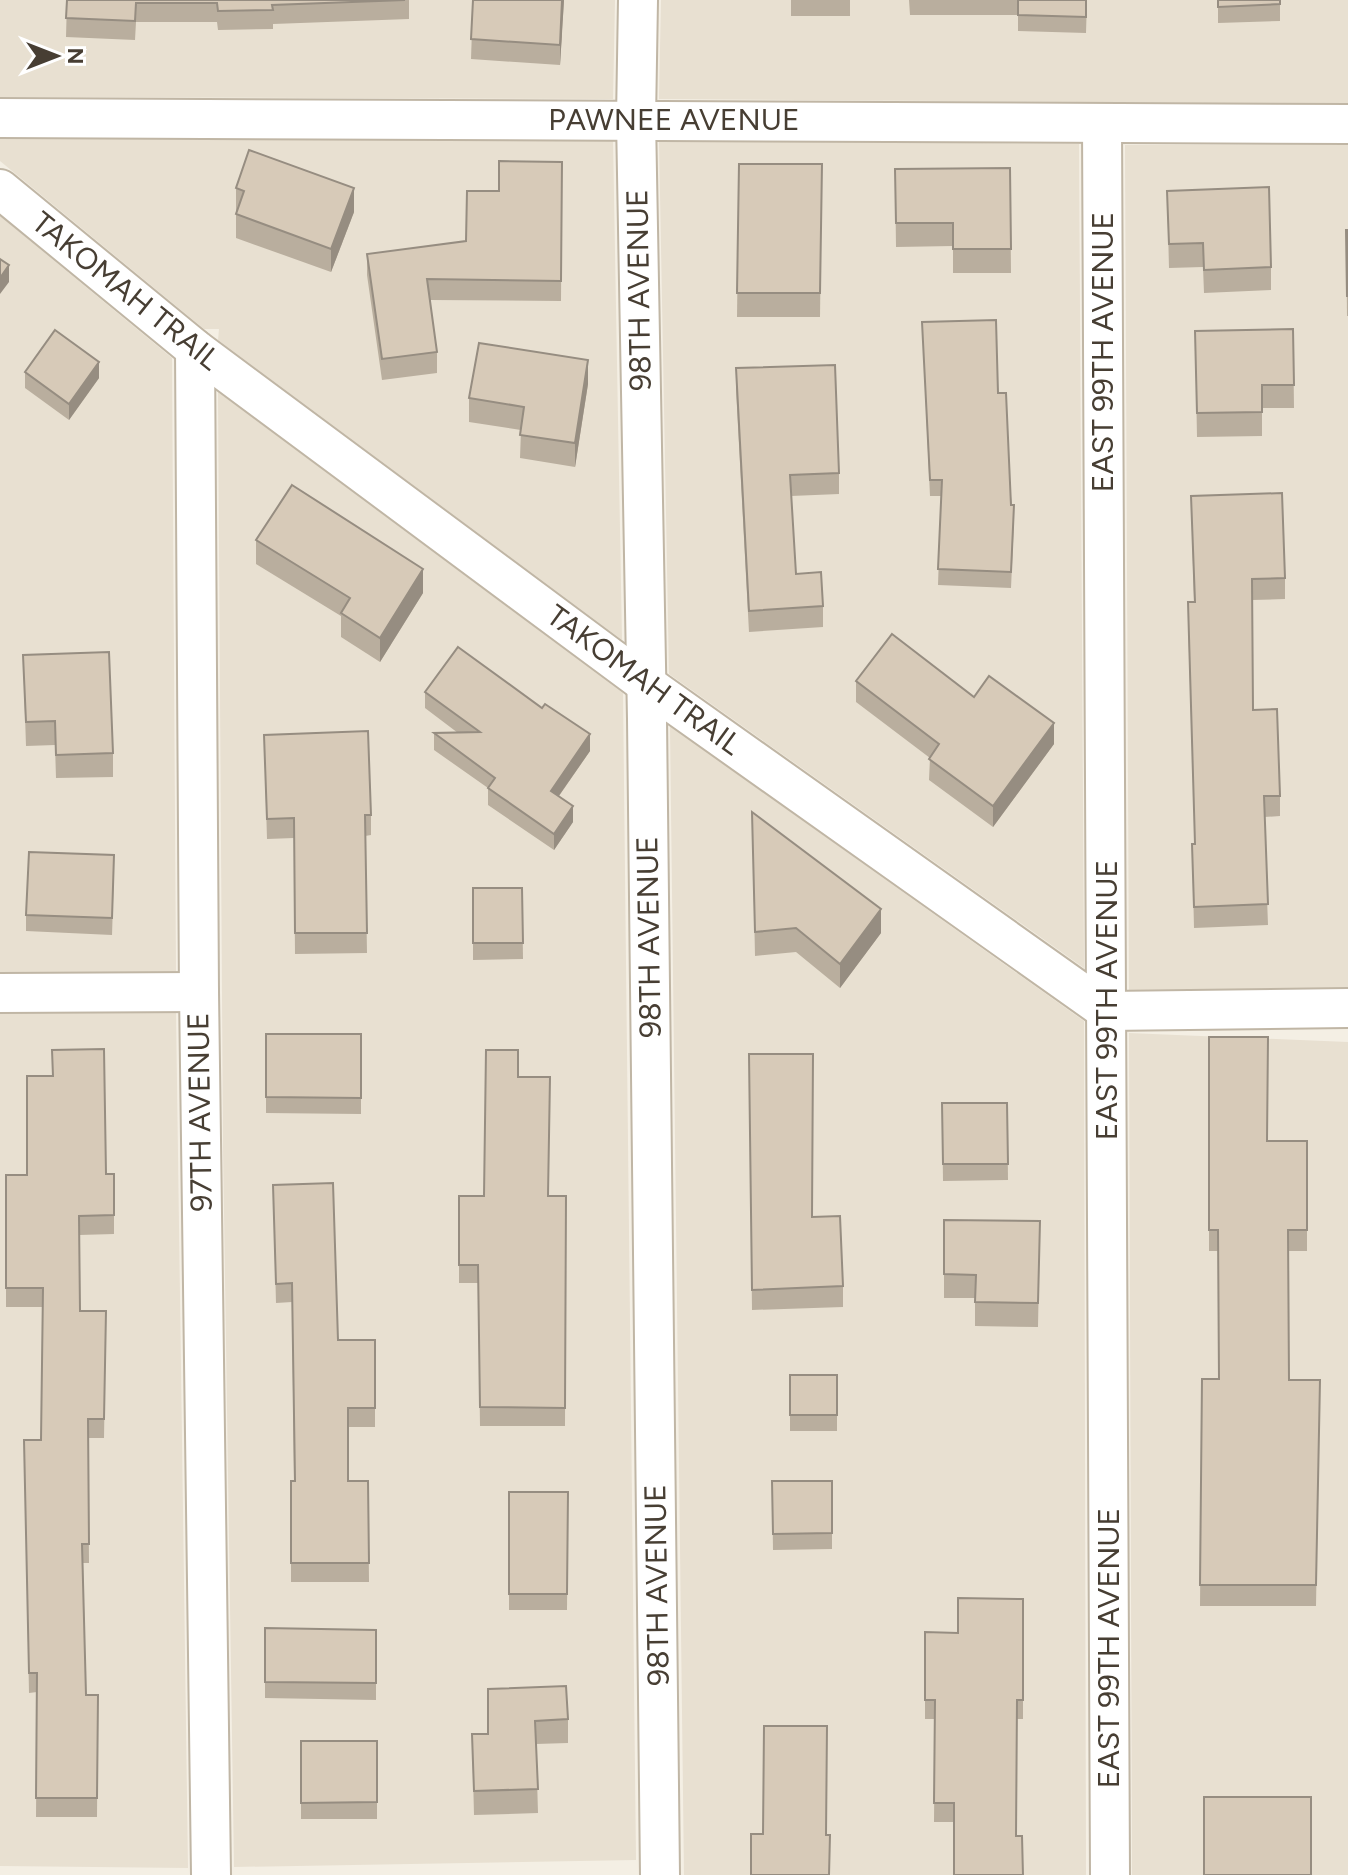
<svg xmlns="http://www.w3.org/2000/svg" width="1348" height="1875" font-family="Figtree,sans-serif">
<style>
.residential{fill:#e8e0d1}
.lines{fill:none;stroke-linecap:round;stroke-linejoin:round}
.minor-casing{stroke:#c0b6a5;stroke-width:42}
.minor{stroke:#fff;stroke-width:38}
.wall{fill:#b9ae9e}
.shaded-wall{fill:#968d81}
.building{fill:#d7cab8;stroke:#968d81;stroke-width:2}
.labels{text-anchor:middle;stroke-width:7;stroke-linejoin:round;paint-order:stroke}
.street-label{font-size:30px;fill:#473e33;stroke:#fff}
</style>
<rect width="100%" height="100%" fill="#f4efe4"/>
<!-- residential -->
<g class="residential">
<path d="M0,0H615L613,99L0,97Z"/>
<path d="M661,0H1348V104L659,99Z"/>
<path d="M0,138L613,140L622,640L218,340L219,329H204L0,161Z"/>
<path d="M659,140L1079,144L1084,968L669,674Z"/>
<path d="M1125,145H1348V988L1129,990Z"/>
<path d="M0,216L172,358L176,972H0Z"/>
<path d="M218,392L623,693L636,1860L234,1867L223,1146Z"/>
<path d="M670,726L1084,1021L1086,1875H684Z"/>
<path d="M176,1012L188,1868L0,1866V1013Z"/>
<path d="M1129,1033L1348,1042V1875H1132Z"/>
</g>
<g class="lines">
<!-- minor casing -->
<g class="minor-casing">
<g id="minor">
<path d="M638,0L636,119L647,719L660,1875"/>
<path d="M0,118L1348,124"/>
<path d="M1102,124L1110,1875"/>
<path d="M0,189L195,349L646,684L1107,1011L1348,1008"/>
<path d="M195,349L199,992L211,1875"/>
<path d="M0,993L199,992"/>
</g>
</g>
<!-- minor -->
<use href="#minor" class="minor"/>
</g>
<!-- wall -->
<g class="wall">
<path d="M67,0H409V19L273,24V29L218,30L217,22H136L135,40L66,37Z"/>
<path d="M473,0H564L560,65L471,59Z"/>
<rect x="791" y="0" width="59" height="16"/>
<path d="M909,0H1087L1086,33L1018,31V15H910Z"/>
<path d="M1218,0H1280V21L1218,23Z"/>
<path d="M562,162L561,301L430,300L437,352V373L382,380L367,275V254L466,241L499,191Z"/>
<path d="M739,164H822L820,317H737Z"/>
<path d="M1010,168L1011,273H953V246L896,247L895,169Z"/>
<path d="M236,188L354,212L331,272L236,238Z"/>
<path d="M1167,191L1271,267V290L1204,293L1203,267L1169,268Z"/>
<path d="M1346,230H1348V316H1347Z"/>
<path d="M922,322L998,393L1014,521L1011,588L938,585L941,496H930Z"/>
<path d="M1293,329L1294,408H1262V436L1197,437L1195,331Z"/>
<path d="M736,368L839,473V494L791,496L796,574L823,606V627L749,632L736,389Z"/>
<path d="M25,372L99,378L69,420L25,388Z"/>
<path d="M588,384L575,467L520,458L521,430L469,422V398Z"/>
<path d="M1191,496L1285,578V599L1252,600L1253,710L1280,796V816L1264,817L1268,925L1194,928L1192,844H1195L1188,622L1194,602Z"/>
<path d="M256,540L423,593L380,662L341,637V616L256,564Z"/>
<path d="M23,655L113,753V777L56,778L55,745L26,746Z"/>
<path d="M856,681L974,697L1054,744L993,827L929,780L930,758L856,702Z"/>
<path d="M425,692L542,708L590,751L559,796L573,822L554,850L488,805V788L434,750V733H458L425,708Z"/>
<path d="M264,735L371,815V835L365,836L367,953L295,954L294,838L267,839Z"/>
<path d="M752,812L881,933L840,988L796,952L755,956Z"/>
<path d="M114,871L112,935L26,931V915Z"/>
<path d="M473,888H522L523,959L473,960Z"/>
<path d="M266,1034H361V1114L266,1113Z"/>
<path d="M1209,1037L1267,1141H1307V1251H1288L1289,1380H1320L1316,1606H1200L1202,1379H1219L1218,1251H1209Z"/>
<path d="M749,1054L812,1217L843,1286V1307L752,1310Z"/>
<path d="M518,1077L548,1196H566L565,1426H480L478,1283H459V1196H484Z"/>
<path d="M942,1103H1007L1008,1180L943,1181Z"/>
<path d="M114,1174V1234L79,1235L80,1311H106L104,1438H88L89,1563H83L86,1695H98L97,1817H36L37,1692L29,1693L24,1440H41L43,1307H6V1175Z"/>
<path d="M273,1185L338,1340H375V1427H348V1481H368L369,1582H291V1481H294L292,1302L276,1303Z"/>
<path d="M944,1220L1040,1221L1038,1327L975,1326V1298H944Z"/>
<rect x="790" y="1375" width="47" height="56"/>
<path d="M772,1481H832V1549L773,1550Z"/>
<path d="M509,1492H568L567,1610H509Z"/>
<path d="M1023,1599V1719H1017L1016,1836L1023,1875L954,1822H934L935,1719H925V1632L958,1633Z"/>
<path d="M265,1628L376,1630V1700L265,1698Z"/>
<path d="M488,1689L568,1719V1743L536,1744L538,1813L474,1815L472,1734H488Z"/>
<rect x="301" y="1741" width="76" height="78"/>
</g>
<!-- shaded-wall -->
<g class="shaded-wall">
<path d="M562,0H564L560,65V45Z"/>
<path d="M354,188V212L331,272V249Z"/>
<path d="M9,265V282L0,294V278Z"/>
<path d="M588,360V384L575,467V443Z"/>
<path d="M99,362V378L69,420V404Z"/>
<path d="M423,569V593L380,662V638Z"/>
<path d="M1054,723V744L993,827V806Z"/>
<path d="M590,734V751L551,807V791Z"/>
<path d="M573,806V822L554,850V834Z"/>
<path d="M881,909V933L840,988V964Z"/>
</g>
<!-- building -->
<g class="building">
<path d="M67,0H405L272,5L273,10L218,11L217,3H136L135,21L66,18Z"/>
<path d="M473,0H562L560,45L471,39Z"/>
<path d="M1018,0H1086V17L1018,15Z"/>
<path d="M1218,0H1280V4L1218,7Z"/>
<path d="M249,150L354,188L331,249L236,214L244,191L236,188Z"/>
<path d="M499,161L562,162L561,281L427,279L437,352L382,359L367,254L466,241L467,191H499Z"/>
<path d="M739,164H822L820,293H737Z"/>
<path d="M1010,168L1011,249H953V223H896L895,169Z"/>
<path d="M1269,187L1271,267L1204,270L1203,243L1169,244L1167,191Z"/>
<path d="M1346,230H1348V296H1347Z"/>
<path d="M0,259L9,265L0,278Z"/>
<path d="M996,320L998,393H1006L1011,505H1014L1011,572L938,569L942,480H930L922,322Z"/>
<path d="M1293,329L1294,385H1262V412L1197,413L1195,331Z"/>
<path d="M55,330L99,362L69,404L25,372Z"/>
<path d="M479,343L588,360L575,443L520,435L524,407L469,398Z"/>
<path d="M835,365L839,473L790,475L796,574L821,572L823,606L749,611L736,368Z"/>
<path d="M292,485L423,569L380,638L341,613L350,598L256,540Z"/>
<path d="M1282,493L1285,578L1252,579L1253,710L1277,709L1280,796H1264L1268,904L1194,907L1192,844H1195L1188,602H1195L1191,496Z"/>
<path d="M892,634L974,697L989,676L1054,723L993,806L929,759L939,744L856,681Z"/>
<path d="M458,647L542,708L545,704L590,734L551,791L573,806L554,834L488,788L495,778L434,733L480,732L425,692Z"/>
<path d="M109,652L113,753L56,755L55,721L26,722L23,655Z"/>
<path d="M368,731L371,815H365L367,933H295L294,818L267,819L264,735Z"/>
<path d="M752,812L881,909L840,964L796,928L755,932Z"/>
<path d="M29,852L114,855L112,918L26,915Z"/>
<path d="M473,888H522L523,943H473Z"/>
<path d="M266,1034H361V1098L266,1097Z"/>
<path d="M1209,1037H1268L1267,1141H1307V1230H1288L1289,1380H1320L1316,1585H1200L1202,1379H1219L1218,1230H1209Z"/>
<path d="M104,1049L106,1174H114V1215L79,1216L80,1311H106L104,1419H88L89,1544H82L86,1695H98L97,1798H36L37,1673H29L24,1440H41L43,1288H6V1175H27V1076H53L52,1050Z"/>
<path d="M486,1050H518V1077H550L548,1196H566L565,1408L480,1407L478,1265H459V1196H484Z"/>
<path d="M749,1054H813L812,1217L840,1216L843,1286L752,1290Z"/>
<path d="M942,1103H1007L1008,1164H943Z"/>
<path d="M333,1183L338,1340H375V1408H348V1481H368L369,1563H291V1481H295L292,1283L276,1284L273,1185Z"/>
<path d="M944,1220L1040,1221L1038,1303L975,1302L976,1275L944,1274Z"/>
<rect x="790" y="1375" width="47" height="40"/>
<path d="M772,1481H832V1533L773,1534Z"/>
<path d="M509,1492H568L567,1594H509Z"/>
<path d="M958,1598L1023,1599V1700H1017L1016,1836H1022L1023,1875H954V1803H934L935,1700H925V1632L958,1633Z"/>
<path d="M265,1628L376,1630V1683L265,1682Z"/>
<path d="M566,1686L568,1719L535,1721L538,1789L474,1791L472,1734H488V1689Z"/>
<path d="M764,1726H827L826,1835H830L829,1875H751V1834H763Z"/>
<path d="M301,1741H377V1802L301,1803Z"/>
<rect x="1204" y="1797" width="107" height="78"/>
</g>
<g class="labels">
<!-- street labels -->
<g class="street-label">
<text x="674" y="130">PAWNEE AVENUE</text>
<text transform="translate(639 290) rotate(-91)" y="10">98TH AVENUE</text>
<text transform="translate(126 291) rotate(39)" y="10">TAKOMAH TRAIL</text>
<text transform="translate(1103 352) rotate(-90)" y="10">EAST 99TH AVENUE</text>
<text transform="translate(644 680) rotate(36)" y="10">TAKOMAH TRAIL</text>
<text transform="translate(649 937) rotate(-91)" y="10">98TH AVENUE</text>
<text transform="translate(1107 1000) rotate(-90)" y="10">EAST 99TH AVENUE</text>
<text transform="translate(200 1112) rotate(-91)" y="10">97TH AVENUE</text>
<text transform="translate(657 1585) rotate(-91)" y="10">98TH AVENUE</text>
<text transform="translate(1109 1648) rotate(-90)" y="10">EAST 99TH AVENUE</text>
</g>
</g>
<!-- north arrow -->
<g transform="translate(56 56) rotate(90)" stroke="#ffffff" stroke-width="6" paint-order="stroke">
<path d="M0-6L14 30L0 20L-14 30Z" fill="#473e33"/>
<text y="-12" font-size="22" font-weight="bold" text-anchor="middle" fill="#473e33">N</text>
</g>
</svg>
